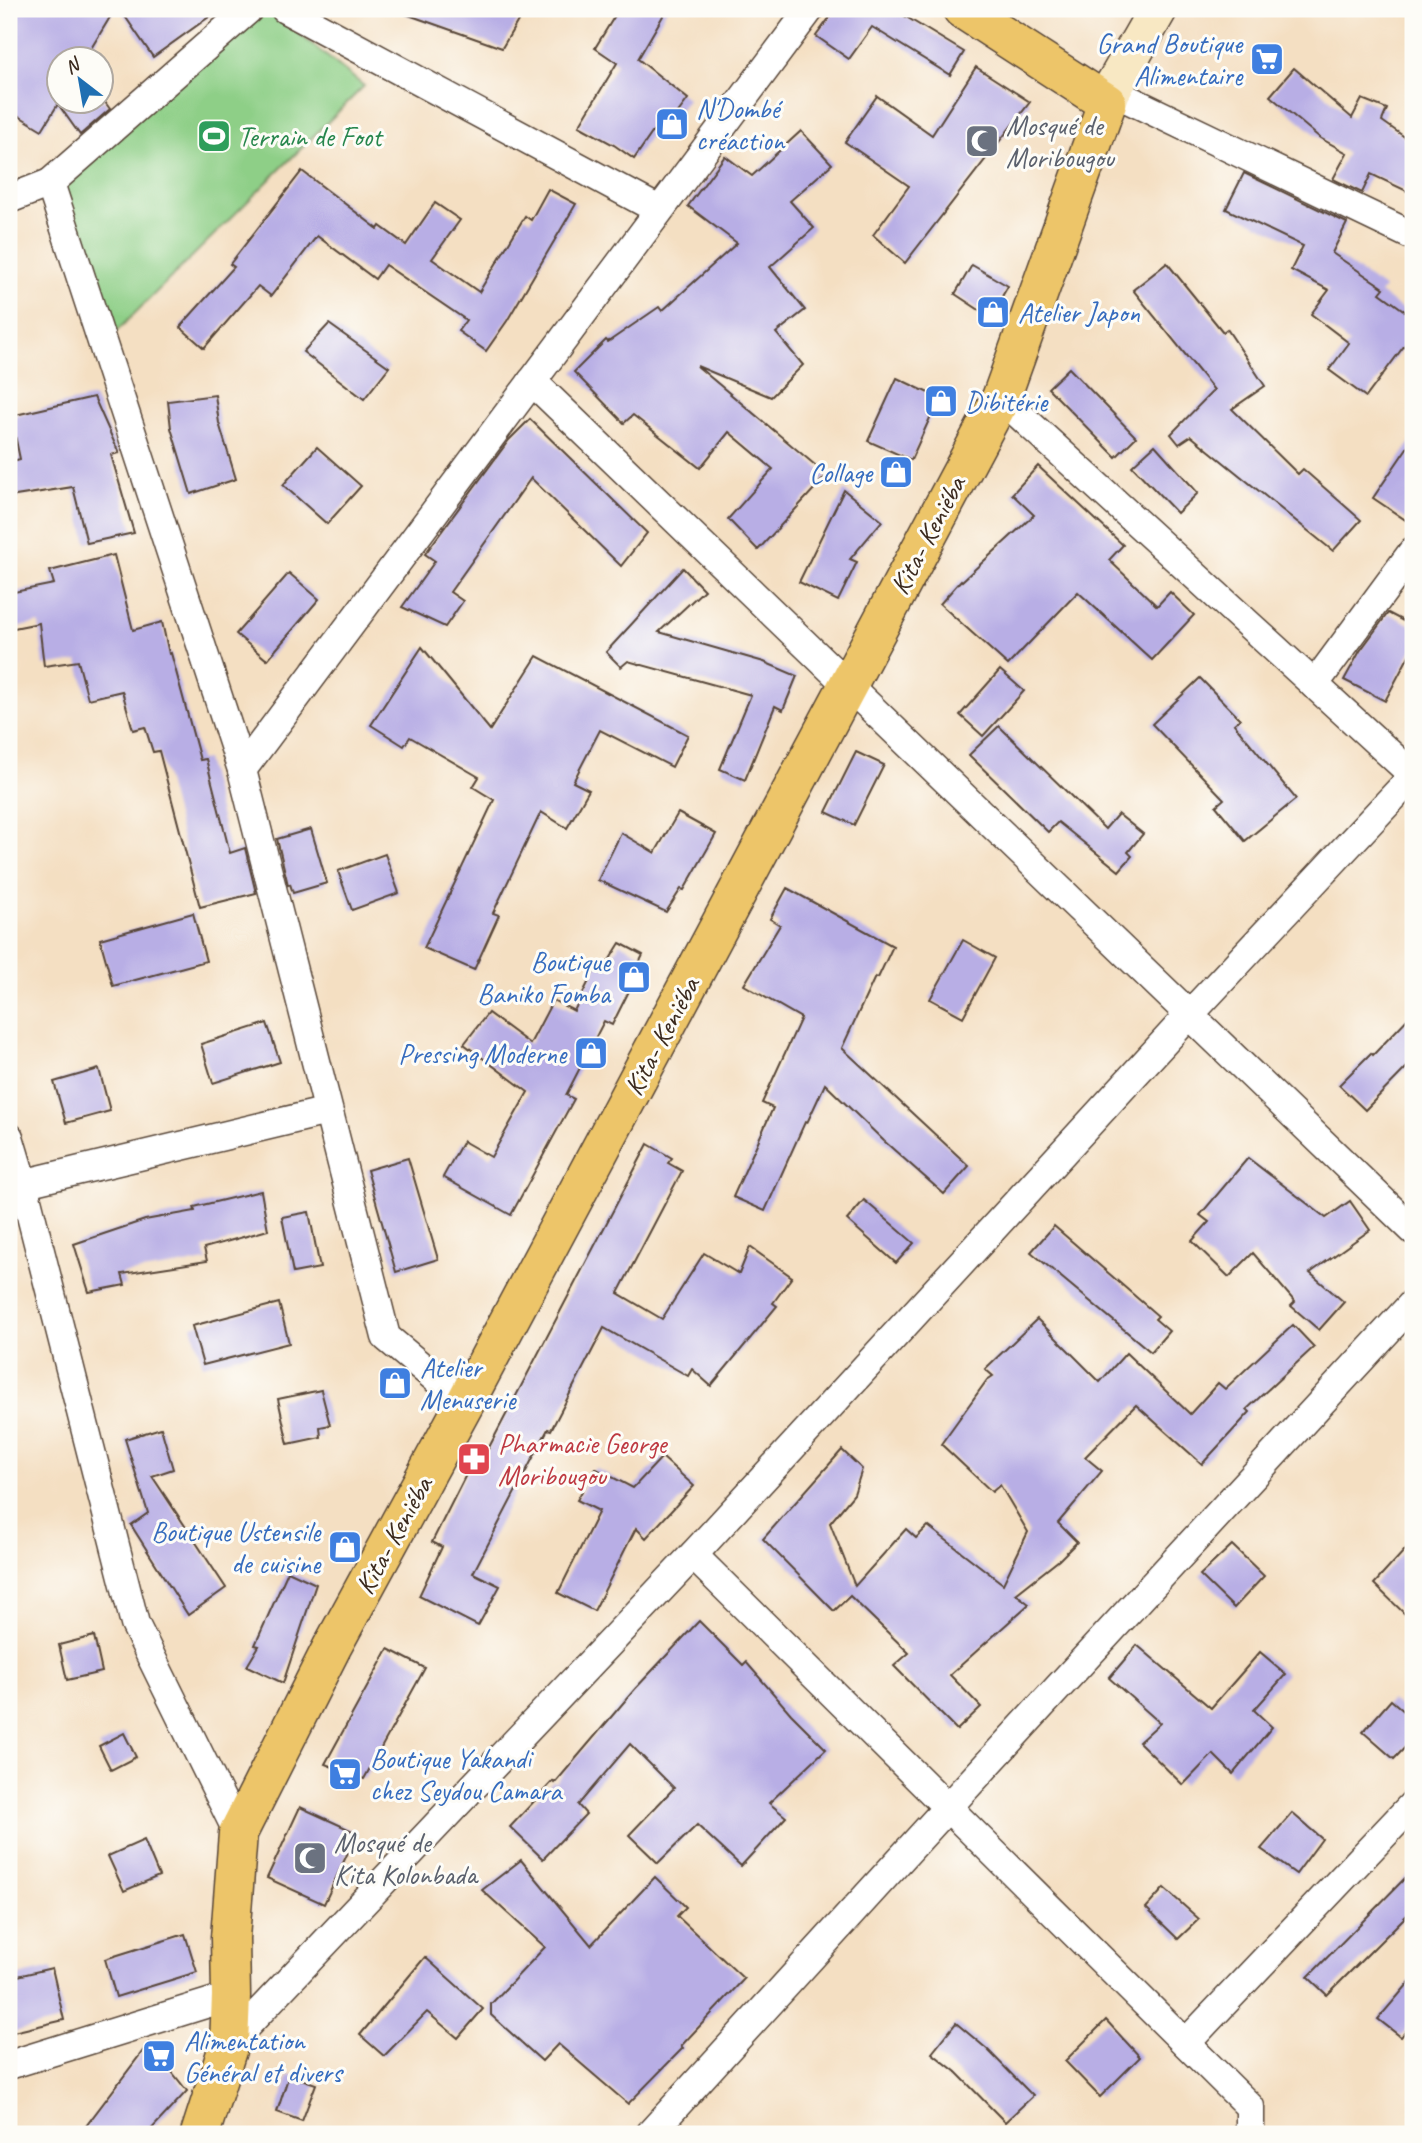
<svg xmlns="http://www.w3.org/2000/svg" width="1422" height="2143" font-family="Caveat,sans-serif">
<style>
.green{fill:#8ecf87;stroke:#647c52;stroke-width:2}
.building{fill:#b8aee5}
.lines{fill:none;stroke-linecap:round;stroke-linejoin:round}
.street-casing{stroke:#574537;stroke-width:31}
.secondary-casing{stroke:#574537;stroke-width:41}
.primary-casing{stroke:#574537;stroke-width:41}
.street{stroke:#fff;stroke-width:28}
.secondary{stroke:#f8e8c3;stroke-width:38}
.primary{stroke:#edc569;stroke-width:38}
.labels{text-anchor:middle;stroke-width:6;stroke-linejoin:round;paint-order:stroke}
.shop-label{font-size:28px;fill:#366cbe;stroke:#fdfcf7;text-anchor:start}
.worship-label{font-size:28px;fill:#5b616d;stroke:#fdfcf7;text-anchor:start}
.leisure-label{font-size:28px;fill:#27864d;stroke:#fdfcf7;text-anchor:start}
.street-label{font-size:28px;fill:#3b2a1e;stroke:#fdfcf7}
.health-label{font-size:28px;fill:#be3a42;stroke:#fdfcf7;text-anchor:start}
</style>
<rect width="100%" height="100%" fill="#fdfcf7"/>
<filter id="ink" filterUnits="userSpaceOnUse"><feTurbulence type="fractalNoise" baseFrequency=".0143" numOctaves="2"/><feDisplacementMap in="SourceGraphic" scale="14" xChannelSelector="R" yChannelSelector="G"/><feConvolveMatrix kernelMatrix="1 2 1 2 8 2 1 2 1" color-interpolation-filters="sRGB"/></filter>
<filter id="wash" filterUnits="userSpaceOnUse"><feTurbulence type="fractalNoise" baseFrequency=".00686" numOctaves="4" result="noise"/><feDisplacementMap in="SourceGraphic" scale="28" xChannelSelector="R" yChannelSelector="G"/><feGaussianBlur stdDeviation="1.57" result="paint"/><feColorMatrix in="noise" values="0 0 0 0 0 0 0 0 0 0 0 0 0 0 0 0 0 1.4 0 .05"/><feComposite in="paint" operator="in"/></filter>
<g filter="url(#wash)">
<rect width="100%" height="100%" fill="#f4dfc2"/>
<!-- green -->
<path class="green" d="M262,9H268L364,86L114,334L57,186Z"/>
<g id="blocks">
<!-- building -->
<g class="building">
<path d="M9,9H115L84,60H60V102H102V98L110,109L80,135L58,104L42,130L9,110Z"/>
<path d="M120,9H220L153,57Z"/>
<path d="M404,9H525L502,48L403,13Z"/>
<path d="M619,9H667L638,59L688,99L668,126L661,120L634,159L614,145L579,126L617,63L595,48Z"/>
<path d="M836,9H893L964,52L950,75L872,27L849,59L816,36Z"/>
<path d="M976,67L1030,102L905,263L873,235L909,186L845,142L877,96L932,135Z"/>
<path d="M1294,68L1352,118L1362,99L1387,109L1382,121L1413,143V194L1371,174L1362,193L1333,179L1347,153L1320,138L1270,96Z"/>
<path d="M801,131L832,164L790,201L814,228L770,267L805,310L776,333L803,365L771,397L697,366L827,475L758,550L728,519L773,469L729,432L700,468L633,415L624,423L574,372L606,340L608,342L659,307L662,311L737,243L688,206L725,156L752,176Z"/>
<path d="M302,171L378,229L380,226L406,245L435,203L460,220L432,259L479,292L525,216L531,220L548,189L576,204L507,321L486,351L458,331L466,320L385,265L375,279L317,236L271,296L258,286L204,348L180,327L234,267L230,264Z"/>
<path d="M1244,173L1347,223L1332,253L1384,288L1380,293L1413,317V334L1366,397L1329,370L1349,343L1311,314L1329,290L1291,270L1303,246L1226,209Z"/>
<path d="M1167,263L1223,332L1227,329L1265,386L1232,409L1298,474L1303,469L1361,520L1333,551L1191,436L1179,444L1171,434L1214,390L1133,290Z"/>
<path d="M972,265L1008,286L990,317L955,294Z"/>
<path d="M329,324L389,367L364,399L303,352Z"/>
<path d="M1069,368L1136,437L1116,457L1048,388Z"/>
<path d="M897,378L939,398L911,460L868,441Z"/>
<path d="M215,395L219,423L236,479L191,494L171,428L168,401Z"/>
<path d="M94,397L119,453L111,455L134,533L87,543L73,487L9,497V462L20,459L11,416Z"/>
<path d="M530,419L647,533L621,566L531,478L450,592L463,601L445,627L402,607L435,561L425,554L509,440Z"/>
<path d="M1413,439V525L1373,498Z"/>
<path d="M1155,445L1198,493L1177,513L1132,466Z"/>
<path d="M317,447L361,486L327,524L283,485Z"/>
<path d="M1038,466L1123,545L1109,560L1157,606L1170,592L1194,615L1152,660L1078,592L1008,665L940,604L961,580L962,581L1034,515L1012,494Z"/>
<path d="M844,490L882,521L850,559L857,562L838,601L799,582Z"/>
<path d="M114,555L133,630L162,622L169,654L171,653L200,760L206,759L230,853L245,848L256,893L200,907L159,751L153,752L145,727L133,730L122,691L88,699L78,661L44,666L39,623L9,629V593L54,584L50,571Z"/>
<path d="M683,568L704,590L659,632L764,662L797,676L783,710L775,706L745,780L720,769L751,695L628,661L621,667L606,652Z"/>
<path d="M289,573L319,599L267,660L236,634Z"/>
<path d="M1388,613L1413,626V648L1385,701L1344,680L1360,651Z"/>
<path d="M422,647L490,730L537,656L688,735L672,767L600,730L573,782L589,790L567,828L541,812L493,913L499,915L474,970L424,948L494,800L473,787L479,777L410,737L404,746L371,725Z"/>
<path d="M1000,670L1024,691L983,736L960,715Z"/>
<path d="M1200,678L1240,719L1234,724L1296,799L1245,841L1216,806L1224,799L1152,724Z"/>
<path d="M999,726L1105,829L1118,814L1143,834L1128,852L1132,856L1119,871L1058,822L1048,832L969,755Z"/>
<path d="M856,752L884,765L854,825L826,812Z"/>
<path d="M678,813L716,834L684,890L681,889L666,912L598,880L621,833L655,853Z"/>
<path d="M311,829L327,883L293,893L290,884L288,885L277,839Z"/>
<path d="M385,854L399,893L352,910L338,871Z"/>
<path d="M787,888L893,946L878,978L875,977L842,1048L969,1166L944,1194L884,1141L825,1084L807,1123L805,1122L765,1211L733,1197L773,1108L762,1103L801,1018L744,985L780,925L770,919Z"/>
<path d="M193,913L206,961L113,986L100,939Z"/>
<path d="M963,940L995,958L963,1017L930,999Z"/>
<path d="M620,943L643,955L631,980L634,981L612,1025L604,1021L566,1095L574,1099L511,1215L443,1177L463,1141L491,1157L528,1092L464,1044L488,1013L530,1044L553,1000L574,1011L598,963L605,967Z"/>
<path d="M1413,1013V1061L1365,1110L1339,1085L1371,1053L1373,1055Z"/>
<path d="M267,1023L280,1062L213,1083L201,1044Z"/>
<path d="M99,1069L110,1111L66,1123L54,1082Z"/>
<path d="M648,1144L672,1158L668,1163L682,1171L618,1293L662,1319L704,1253L739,1274L750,1247L792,1277L773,1303L777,1306L711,1386L692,1369L688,1376L604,1328L551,1430L548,1429L473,1573L500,1586L478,1626L419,1596L442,1547L432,1542L479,1449L486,1453Z"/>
<path d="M408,1158L438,1259L396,1272L367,1170Z"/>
<path d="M1248,1158L1326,1218L1350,1201L1370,1230L1310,1273L1344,1302L1319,1330L1291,1306L1295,1302L1253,1253L1229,1277L1192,1241L1209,1222L1200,1215Z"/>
<path d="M261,1191L268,1230L204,1248L207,1261L122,1274L125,1285L89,1292L74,1244L145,1220L195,1211L194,1207Z"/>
<path d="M864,1200L914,1243L896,1263L847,1220Z"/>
<path d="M309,1212L320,1268L293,1273L282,1217Z"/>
<path d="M1054,1226L1158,1316L1155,1319L1169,1331L1151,1352L1031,1252Z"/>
<path d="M279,1303L289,1343L203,1365L192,1326Z"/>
<path d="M1037,1319L1100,1382L1126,1353L1190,1414L1218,1383L1225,1389L1293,1325L1314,1347L1247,1409L1250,1412L1202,1464L1136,1405L1085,1457L1102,1471L1058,1523L1077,1542L1059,1560L1016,1594L1029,1604L950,1675L981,1707L957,1730L894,1666L909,1653L850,1596L834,1611L763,1539L842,1450L862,1469L854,1494L830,1523L855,1586L906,1529L916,1538L928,1526L1003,1584L1028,1532L1000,1485L992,1492L941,1444L987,1380L993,1376L985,1369Z"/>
<path d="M321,1390L330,1425L320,1427L321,1437L288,1444L278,1399Z"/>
<path d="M161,1428L173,1469L152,1476L226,1588L188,1615L131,1525L148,1513L125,1439Z"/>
<path d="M662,1457L694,1486L646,1538L636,1528L594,1611L558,1593L599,1511L577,1500L595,1468L633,1488Z"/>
<path d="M1413,1541V1622L1374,1584Z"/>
<path d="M1232,1545L1264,1576L1234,1608L1200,1575Z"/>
<path d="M288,1571L316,1584L283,1683L247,1666L259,1646L255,1645Z"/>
<path d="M699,1621L743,1665L746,1662L791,1714L826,1749L769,1803L786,1817L741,1866L697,1825L658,1863L629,1835L674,1788L630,1744L578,1805L586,1814L543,1859L510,1827L553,1781L555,1783L635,1689Z"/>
<path d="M94,1636L102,1672L67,1680L59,1645Z"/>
<path d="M1137,1645L1211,1708L1260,1652L1286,1674L1254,1710L1272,1727L1233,1774L1213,1754L1183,1785L1139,1742L1160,1723L1109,1678Z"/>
<path d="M388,1649L425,1668L364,1779L325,1764Z"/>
<path d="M1391,1700L1413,1719V1739L1394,1759L1363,1732Z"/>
<path d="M124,1733L136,1757L111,1770L99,1746Z"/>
<path d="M300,1807L357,1833L324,1904L267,1878Z"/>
<path d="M1292,1813L1322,1839L1296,1874L1261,1849Z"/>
<path d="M144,1840L159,1876L124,1891L108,1856Z"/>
<path d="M521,1860L591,1945L655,1877L686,1907L677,1916L744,1979L681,2046L683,2048L628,2104L558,2044L542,2061L491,2015V2004L545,1947L482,1890Z"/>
<path d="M1413,1870V1909L1327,1995L1308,1977Z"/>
<path d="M1164,1888L1199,1919L1178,1939L1146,1908Z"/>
<path d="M185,1934L197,1972L116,1997L105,1959Z"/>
<path d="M425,1957L483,2009L458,2038L427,2012L384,2056L360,2035Z"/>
<path d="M52,1968L64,2020L9,2033V1978Z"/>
<path d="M1413,1978V2022L1401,2037L1378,2019Z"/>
<path d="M1106,2020L1140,2057L1100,2097L1065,2061Z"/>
<path d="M956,2023L987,2049L1033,2096L1005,2122L956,2072L932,2053Z"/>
<path d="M149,2043L187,2091L147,2134H80Z"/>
<path d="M289,2075L316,2084L302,2121L277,2112Z"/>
</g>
</g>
</g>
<g filter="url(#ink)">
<use href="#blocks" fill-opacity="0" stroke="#574537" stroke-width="2"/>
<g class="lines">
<!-- street casing -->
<g class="street-casing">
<g id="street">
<path d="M249,9L50,183L242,770L386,1337L465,1403"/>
<path d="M285,9L659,210"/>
<path d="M1111,91L1413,236"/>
<path d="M9,199L50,183"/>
<path d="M532,381L1413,1230"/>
<path d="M1001,398L1413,775"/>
<path d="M1314,685L1413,551"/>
<path d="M242,770L810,9"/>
<path d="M9,1137L23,1184L135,1624L238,1833"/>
<path d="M9,1187L328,1111"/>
<path d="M693,1555L1250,2107V2134"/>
<path d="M1186,2043L1413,1804"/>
<path d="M229,2044L693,1555L1190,1014L1413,776"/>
<path d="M9,2065L231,1996"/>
<path d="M650,2134L948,1807L1413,1303"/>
</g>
</g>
<!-- secondary casing -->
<g class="secondary-casing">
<path id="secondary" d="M1107,103L1111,91L1158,9"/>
</g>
<!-- primary casing -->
<g class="primary-casing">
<path id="primary" d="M200,2134L229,2044L231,1996L230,1938L238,1833L332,1647L465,1403L1001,398L1107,103L962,9"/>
</g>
<!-- street -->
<use href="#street" class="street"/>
<!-- secondary -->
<use href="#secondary" class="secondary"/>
<!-- primary -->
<use href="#primary" class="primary"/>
</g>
</g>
<!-- icons -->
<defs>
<g id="supermarket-square" transform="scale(1.75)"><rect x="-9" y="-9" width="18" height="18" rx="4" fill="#3f7fe0" stroke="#fdfcf7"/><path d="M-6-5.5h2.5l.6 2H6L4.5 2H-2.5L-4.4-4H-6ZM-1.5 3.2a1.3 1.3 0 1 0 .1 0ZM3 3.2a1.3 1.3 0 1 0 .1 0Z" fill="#fff"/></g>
<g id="shop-square" transform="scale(1.75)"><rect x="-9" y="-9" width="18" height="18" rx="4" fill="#3f7fe0" stroke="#fdfcf7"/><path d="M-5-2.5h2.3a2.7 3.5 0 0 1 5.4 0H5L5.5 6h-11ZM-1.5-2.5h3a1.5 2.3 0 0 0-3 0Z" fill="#fff"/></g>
<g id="stadium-square" transform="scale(1.75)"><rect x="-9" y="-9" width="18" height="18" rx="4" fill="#2e9e5b" stroke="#fdfcf7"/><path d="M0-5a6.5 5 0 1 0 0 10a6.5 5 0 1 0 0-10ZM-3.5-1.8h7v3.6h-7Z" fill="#fff"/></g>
<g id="mosque-square" transform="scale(1.75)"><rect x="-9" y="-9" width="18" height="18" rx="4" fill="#6b7280" stroke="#fdfcf7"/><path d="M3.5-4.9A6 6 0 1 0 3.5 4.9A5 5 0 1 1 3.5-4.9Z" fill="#fff"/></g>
<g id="pharmacy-square" transform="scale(1.75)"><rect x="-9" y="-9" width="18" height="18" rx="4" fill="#e0444e" stroke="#fdfcf7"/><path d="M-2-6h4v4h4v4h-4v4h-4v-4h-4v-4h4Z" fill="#fff"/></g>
</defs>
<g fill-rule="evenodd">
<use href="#supermarket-square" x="1267" y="59"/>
<use href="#shop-square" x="672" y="124"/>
<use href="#stadium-square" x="214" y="136"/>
<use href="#mosque-square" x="982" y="141"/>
<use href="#shop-square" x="993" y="312"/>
<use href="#shop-square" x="941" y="401"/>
<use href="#shop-square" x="896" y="472"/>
<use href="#shop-square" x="634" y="977"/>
<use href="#shop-square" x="591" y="1053"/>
<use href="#shop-square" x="395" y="1383"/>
<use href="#pharmacy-square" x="474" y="1459"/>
<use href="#shop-square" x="345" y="1547"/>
<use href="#supermarket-square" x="345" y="1774"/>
<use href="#mosque-square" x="310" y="1858"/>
<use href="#supermarket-square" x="159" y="2056"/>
</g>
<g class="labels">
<!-- shop labels -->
<g class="shop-label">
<text x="1242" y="53" text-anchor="end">Grand Boutique<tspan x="1242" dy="32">Alimentaire</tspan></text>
<text x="696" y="118">N'Dombé<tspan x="696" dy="32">créaction</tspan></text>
<text x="1018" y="322">Atelier Japon</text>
<text x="965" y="411">Dibitérie</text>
<text x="872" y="482" text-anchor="end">Collage</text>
<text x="610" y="971" text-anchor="end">Boutique<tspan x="610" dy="32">Baniko Fomba</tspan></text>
<text x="566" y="1063" text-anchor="end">Pressing Moderne</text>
<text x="420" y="1377">Atelier<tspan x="420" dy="32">Menuserie</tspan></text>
<text x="320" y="1541" text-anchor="end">Boutique Ustensile<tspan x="320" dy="32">de cuisine</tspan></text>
<text x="370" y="1768">Boutique Yakandi<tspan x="370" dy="32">chez Seydou Camara</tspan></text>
<text x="184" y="2050">Alimentation<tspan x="184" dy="32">Général et divers</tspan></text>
</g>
<!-- worship labels -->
<g class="worship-label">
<text x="1006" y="135">Mosqué de<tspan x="1006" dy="32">Moribougou</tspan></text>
<text x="334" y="1852">Mosqué de<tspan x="334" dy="32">Kita Kolonbada</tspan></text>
</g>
<!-- leisure labels -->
<g class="leisure-label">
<text x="238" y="146">Terrain de Foot</text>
</g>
<!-- street labels -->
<g class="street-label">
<text transform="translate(927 535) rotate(-62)" y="10">Kita- Keniéba</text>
<text transform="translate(661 1036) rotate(-62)" y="10">Kita- Keniéba</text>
<text transform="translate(393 1535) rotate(-61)" y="10">Kita- Keniéba</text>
</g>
<!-- health labels -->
<g class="health-label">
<text x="498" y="1453">Pharmacie George<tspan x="498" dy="32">Moribougou</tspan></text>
</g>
</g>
<!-- margin -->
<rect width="1422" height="2143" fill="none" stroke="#fdfcf7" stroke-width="35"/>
<!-- north arrow -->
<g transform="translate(80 80) rotate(329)"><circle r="33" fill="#fdfcf7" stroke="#afa8a0" stroke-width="2"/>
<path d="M0-5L12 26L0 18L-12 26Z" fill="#1f6fb2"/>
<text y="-10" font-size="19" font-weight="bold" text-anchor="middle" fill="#3b2a1e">N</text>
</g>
</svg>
